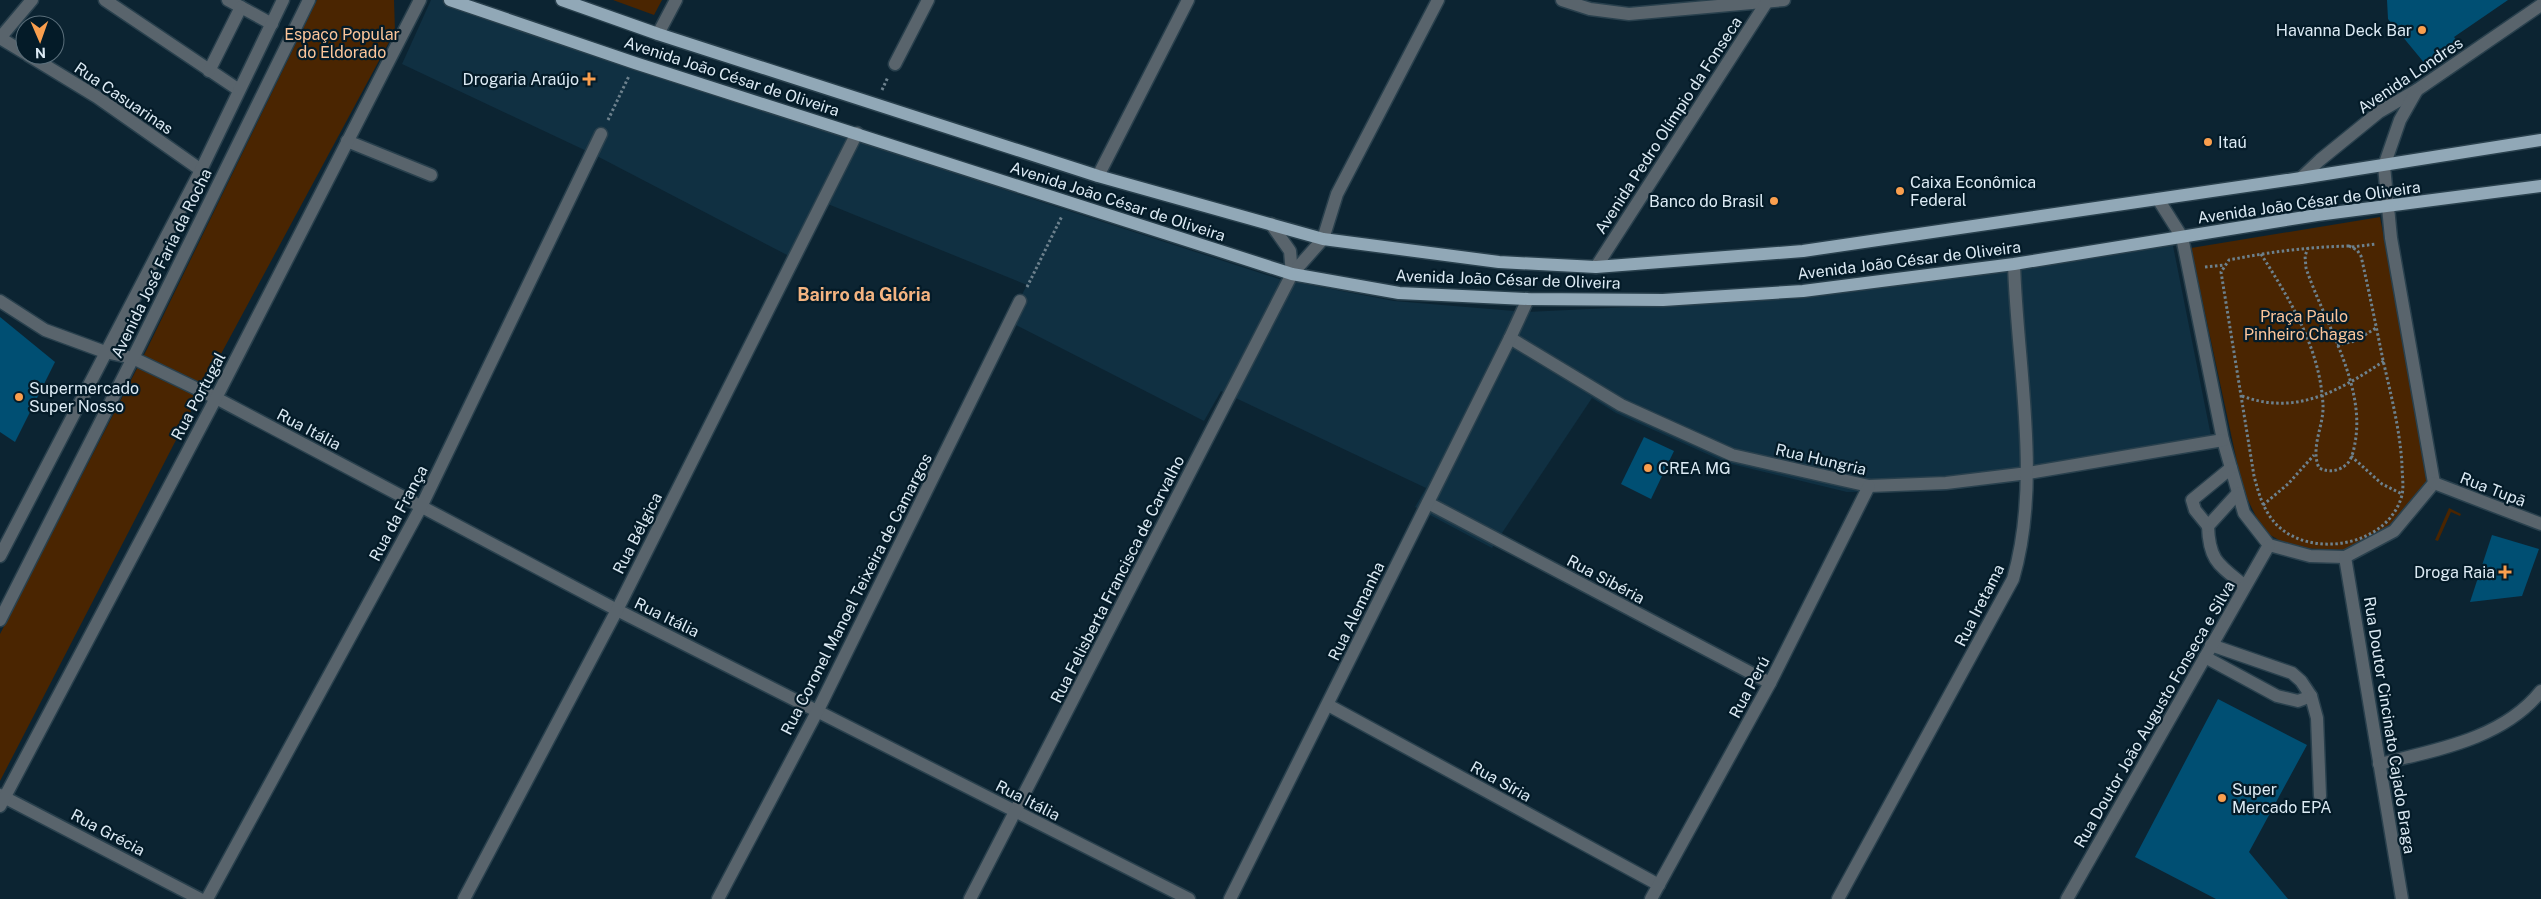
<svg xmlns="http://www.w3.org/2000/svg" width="2541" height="899" font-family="'Public Sans',sans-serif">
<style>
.built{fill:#103042}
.green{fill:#4a2501}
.building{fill:#004f73}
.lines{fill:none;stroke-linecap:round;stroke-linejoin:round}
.minor-casing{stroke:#29404d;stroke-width:15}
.major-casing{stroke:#29404d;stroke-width:15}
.path{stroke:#6d818d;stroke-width:3;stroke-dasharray:2.5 2.5;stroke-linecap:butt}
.minor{stroke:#59646c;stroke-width:12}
.major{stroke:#91a8b7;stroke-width:12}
.poi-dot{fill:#fa9f4e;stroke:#041b28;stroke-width:2}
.labels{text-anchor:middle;stroke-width:4.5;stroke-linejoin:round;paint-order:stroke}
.poi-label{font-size:16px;fill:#dceaf4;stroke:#041b28;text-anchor:start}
.park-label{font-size:16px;fill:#fcc59a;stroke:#041b28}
.street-label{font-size:16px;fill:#dceaf4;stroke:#041b28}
.neighbourhood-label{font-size:18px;font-weight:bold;fill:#f4b481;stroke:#041b28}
</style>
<rect width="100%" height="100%" fill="#0c2432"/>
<!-- built -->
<path class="built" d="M431,0H443L641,72L1279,279L1394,301L1527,312L1798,299L2172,241L2212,441L2023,481L1941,491L1847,492L1727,463L1616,413L1592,398L1492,548L1415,507L1426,488L1221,391L1204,421L1008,321L1027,285L818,200L789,256L593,154L402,64Z"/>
<!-- green -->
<g class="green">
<path d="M317,0H394L395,31L207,380L0,781V634L147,349Z"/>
<path d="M613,0H662L654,15Z"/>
<path d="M2380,217L2429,481L2392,528L2348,550L2293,548L2263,531L2243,490L2191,248Z"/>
<path d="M2449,508L2461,514L2460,516L2451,512L2438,541L2435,540Z"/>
</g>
<!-- building -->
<g class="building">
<path d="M2387,0H2508L2454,37L2457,41L2426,65L2388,19Z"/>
<path d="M0,317L55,362L15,442L0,432Z"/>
<path d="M1644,437L1674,451L1651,499L1621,484Z"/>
<path d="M2492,535L2539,549L2522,596L2470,602Z"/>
<path d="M2218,699L2307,745L2249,852L2288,899H2216L2135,857Z"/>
</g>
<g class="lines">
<!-- minor casing -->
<g class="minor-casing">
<g id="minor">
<path d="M105,0L239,90"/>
<path d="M228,0L272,24"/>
<path d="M1562,0L1590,9L1629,14L1784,0"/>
<path d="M658,34L676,0"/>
<path d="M25,53L0,38L32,0"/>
<path d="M28,55L97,97L201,170"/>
<path d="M895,64L928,0"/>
<path d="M209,71L241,7"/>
<path d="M347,141L431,175"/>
<path d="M1098,176L1188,0"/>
<path d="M2301,178L2320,160L2379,112L2417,90L2541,5"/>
<path d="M2158,199L2182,237L2223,440L2244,513L2269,545L2310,556L2345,557L2394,531L2434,483L2391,238L2384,166L2400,120L2417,90"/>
<path d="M1271,224L1290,251L1292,274"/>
<path d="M1596,267L1768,0"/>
<path d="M0,301L45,330L105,352L133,358L216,398L617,610L1189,899"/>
<path d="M1510,338L1621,405L1732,455L1869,486L1946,483L2028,473L2223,440"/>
<path d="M2434,483L2541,524"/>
<path d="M2238,493L2208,526C2209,561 2219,565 2245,586"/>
<path d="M1428,503L1770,683"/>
<path d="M2208,526L2195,510L2192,500L2231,468"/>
<path d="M0,556L201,170L283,0"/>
<path d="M2345,557L2402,899"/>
<path d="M0,620L133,358L309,0"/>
<path d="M2205,657L2277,696L2298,701L2311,696L2301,681L2292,673L2211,645"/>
<path d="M2311,696L2317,718L2320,796"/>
<path d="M1328,705L1659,885"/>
<path d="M2379,764C2436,750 2503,739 2541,691"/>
<path d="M0,795L200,899"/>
<path d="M0,806L216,398L420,0"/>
<path d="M207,899L421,507L601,134"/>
<path d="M464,899L617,610L857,133"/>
<path d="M718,899L818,710L1020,301"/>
<path d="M970,899L1292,274L1323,239L1337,194L1438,0"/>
<path d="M1230,899L1510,338L1528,299"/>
<path d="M1651,899L1770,683L1869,486"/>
<path d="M1838,899L2013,579C2042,480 2017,366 2014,264"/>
<path d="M2067,899L2269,545"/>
</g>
</g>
<!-- major casing -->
<g class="major-casing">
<g id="major">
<path d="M450,0L635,63L1292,274L1399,293L1528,299L1663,300L1803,291L2014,264L2317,215L2541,186"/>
<path d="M562,0L658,34L1098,176L1323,239L1499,262L1596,267L1803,251L2301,178L2541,140"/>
</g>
</g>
<!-- path -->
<g class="path">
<path d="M882,90L888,77"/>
<path d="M608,120L629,76"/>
<path d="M2349,246L2357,250L2361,256C2369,291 2376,326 2383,360C2391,395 2400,430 2402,465C2402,475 2404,486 2402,495C2389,545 2315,559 2279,527C2264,513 2259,495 2254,476L2221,272L2229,260C2269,252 2308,247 2349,246Z"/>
<path d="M2352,247L2376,244"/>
<path d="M2261,254C2290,300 2320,348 2323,405C2324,426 2310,447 2319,468C2330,473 2339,471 2347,464C2352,459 2354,449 2355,443C2366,385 2324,322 2306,268L2305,256L2308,248"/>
<path d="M2205,267L2224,265"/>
<path d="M1027,287L1062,216"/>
<path d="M2337,345L2355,341L2376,328"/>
<path d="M2242,396C2296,416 2339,391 2384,361"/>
<path d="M2351,456L2382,484L2402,494"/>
<path d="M2263,505L2288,484L2314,455"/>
</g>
<!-- minor -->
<use href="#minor" class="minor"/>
<!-- major -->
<use href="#major" class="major"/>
</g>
<!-- markers -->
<g class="poi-dot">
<circle cx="2422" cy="30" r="5"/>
<path d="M586.5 71.5h5v5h5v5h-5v5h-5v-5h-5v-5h5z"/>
<circle cx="2208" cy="142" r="5"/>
<circle cx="1900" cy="191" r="5"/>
<circle cx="1774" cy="201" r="5"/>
<circle cx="19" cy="397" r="5"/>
<circle cx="1648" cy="468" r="5"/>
<path d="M2502.5 564.5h5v5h5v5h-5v5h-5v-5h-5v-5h5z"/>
<circle cx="2222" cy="798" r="5"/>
</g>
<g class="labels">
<!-- poi labels -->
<g class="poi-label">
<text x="2412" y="36" text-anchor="end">Havanna Deck Bar</text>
<text x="579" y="85" text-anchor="end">Drogaria Araújo</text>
<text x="2218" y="148">Itaú</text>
<text x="1910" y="188">Caixa Econômica<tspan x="1910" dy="18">Federal</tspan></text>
<text x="1764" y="207" text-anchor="end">Banco do Brasil</text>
<text x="29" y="394">Supermercado<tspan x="29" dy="18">Super Nosso</tspan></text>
<text x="1658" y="474">CREA MG</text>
<text x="2495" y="578" text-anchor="end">Droga Raia</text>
<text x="2232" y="795">Super<tspan x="2232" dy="18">Mercado EPA</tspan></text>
</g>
<!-- park labels -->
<g class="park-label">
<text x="342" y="40">Espaço Popular<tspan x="342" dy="18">do Eldorado</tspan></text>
<text x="2304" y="322">Praça Paulo<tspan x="2304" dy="18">Pinheiro Chagas</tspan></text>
</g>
<!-- street labels -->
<g class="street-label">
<text transform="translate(2410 75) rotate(-34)" y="6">Avenida Londres</text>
<text transform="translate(732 76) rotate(18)" y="6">Avenida João César de Oliveira</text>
<text transform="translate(124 98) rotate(34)" y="6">Rua Casuarinas</text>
<text transform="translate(1668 125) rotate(-57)" y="6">Avenida Pedro Olímpio da Fonseca</text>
<text transform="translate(1118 201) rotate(18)" y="6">Avenida João César de Oliveira</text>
<text transform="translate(2309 202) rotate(-8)" y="6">Avenida João César de Oliveira</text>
<text transform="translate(1909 260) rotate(-7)" y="6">Avenida João César de Oliveira</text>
<text transform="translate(161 263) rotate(-64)" y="6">Avenida José Faria da Rocha</text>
<text transform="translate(1508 279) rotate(2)" y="6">Avenida João César de Oliveira</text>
<text transform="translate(198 396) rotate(-62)" y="6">Rua Portugal</text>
<text transform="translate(309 429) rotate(28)" y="6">Rua Itália</text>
<text transform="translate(1821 459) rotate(13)" y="6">Rua Hungria</text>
<text transform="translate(2493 489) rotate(21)" y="6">Rua Tupã</text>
<text transform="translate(398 513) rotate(-62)" y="6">Rua da França</text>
<text transform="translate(637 533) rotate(-63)" y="6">Rua Bélgica</text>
<text transform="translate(1117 579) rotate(-63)" y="6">Rua Felisberta Francisca de Carvalho</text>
<text transform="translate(1606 579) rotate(28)" y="6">Rua Sibéria</text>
<text transform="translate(856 594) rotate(-63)" y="6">Rua Coronel Manoel Teixeira de Camargos</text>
<text transform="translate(1979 605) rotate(-63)" y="6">Rua Iretama</text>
<text transform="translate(1356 611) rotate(-64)" y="6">Rua Alemanha</text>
<text transform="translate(667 617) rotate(26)" y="6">Rua Itália</text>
<text transform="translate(1749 687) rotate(-62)" y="6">Rua Perú</text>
<text transform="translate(2154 714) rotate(-60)" y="6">Rua Doutor João Augusto Fonseca e Silva</text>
<text transform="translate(2390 725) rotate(81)" y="6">Rua Doutor Cincinato Cajado Braga</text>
<text transform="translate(1501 781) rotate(29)" y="6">Rua Síria</text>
<text transform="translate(1028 800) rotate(27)" y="6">Rua Itália</text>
<text transform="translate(108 832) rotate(28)" y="6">Rua Grécia</text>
</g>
<!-- neighbourhood labels -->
<g class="neighbourhood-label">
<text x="864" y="301">Bairro da Glória</text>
</g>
</g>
<!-- north arrow -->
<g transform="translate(40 40) rotate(178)"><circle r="24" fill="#041b28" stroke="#5a6e7a"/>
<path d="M0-4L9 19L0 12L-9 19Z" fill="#fa9f4e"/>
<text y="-8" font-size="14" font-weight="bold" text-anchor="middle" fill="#dceaf4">N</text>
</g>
</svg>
